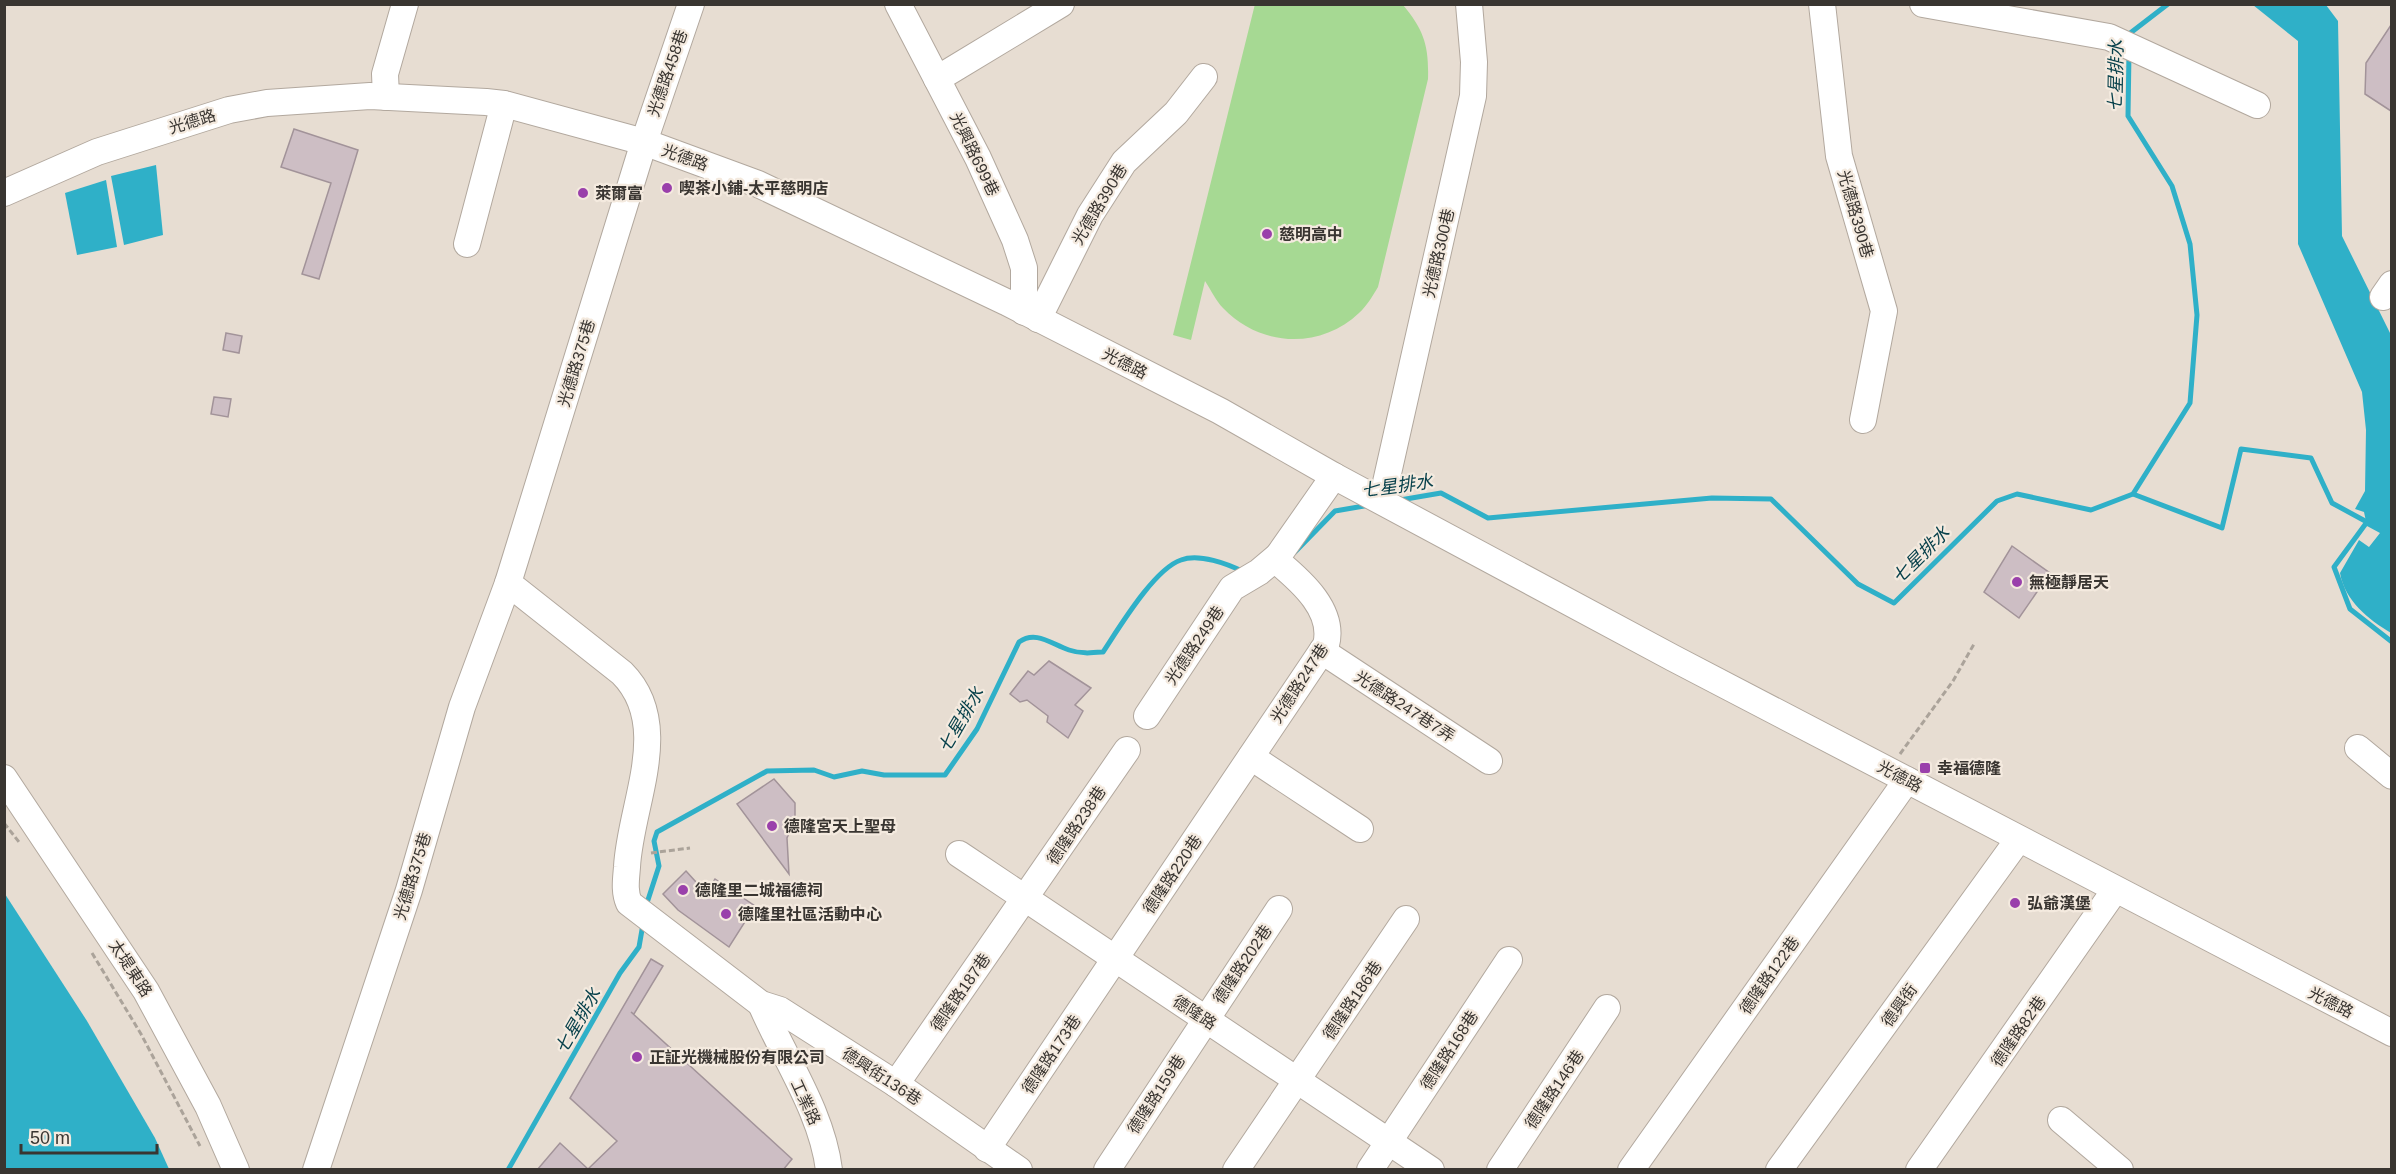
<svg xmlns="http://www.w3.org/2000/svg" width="2396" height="1174" font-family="Arial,'Noto Sans TC',sans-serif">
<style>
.green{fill:#a6d993}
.water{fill:#2fb0c8}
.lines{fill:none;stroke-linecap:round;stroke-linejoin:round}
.stream{stroke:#2fb0c8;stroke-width:5}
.building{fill:#cdbec4;stroke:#a29399;stroke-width:1.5}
.minor-casing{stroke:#b2a89e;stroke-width:28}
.path{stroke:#aba39a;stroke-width:3;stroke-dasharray:6 3;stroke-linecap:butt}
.minor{stroke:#fff;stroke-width:26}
.poi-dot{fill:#9a40ab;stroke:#f4eadf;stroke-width:2}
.labels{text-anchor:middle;stroke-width:4.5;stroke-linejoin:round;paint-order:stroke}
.street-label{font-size:16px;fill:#393531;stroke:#f4eadf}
.poi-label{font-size:16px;font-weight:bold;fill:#393531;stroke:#f4eadf;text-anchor:start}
.water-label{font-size:18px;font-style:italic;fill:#08414b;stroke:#f4eadf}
</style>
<rect width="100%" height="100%" fill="#e7ddd2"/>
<!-- green -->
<path class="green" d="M1255,4L1403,5C1424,30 1429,46 1428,79L1378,287C1373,295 1367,306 1359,313C1320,350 1260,347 1223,308C1216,301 1211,290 1205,281L1191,340L1173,335Z"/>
<!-- water -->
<g class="water">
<path d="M2253,5H2326L2338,21L2342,236L2391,335V633C2368,619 2345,601 2340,573L2359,540L2369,547L2380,533L2367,526L2364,512L2355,509L2365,491L2366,430L2362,392L2298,244V41Z"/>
<path d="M156,165L163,235L124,245L111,176Z"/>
<path d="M106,180L117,247L77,255L65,193Z"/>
<path d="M5,894L87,1021L155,1138L169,1169H5Z"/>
</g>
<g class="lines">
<!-- stream -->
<g class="stream">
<path d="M2129,38V34L2168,4"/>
<path d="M2133,494L2222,528L2241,449L2311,458L2332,503L2367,522L2334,567L2350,609L2392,642"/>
<path d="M1400,500L1441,493L1488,518L1712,498L1771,499L1858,584L1894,603L1997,501L2017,494L2091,510L2133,494L2190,403L2197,315L2190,244L2172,186L2128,116L2129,53"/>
<path d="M1295,552L1335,511L1370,505"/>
<path d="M646,906L659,866L654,841L657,832L767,771L814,770L834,777L862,771L884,775H945L977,729L1019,642C1036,630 1051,644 1069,650C1081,654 1091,653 1103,652C1119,628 1154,569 1181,560C1199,553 1228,564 1244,572"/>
<path d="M508,1170L620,973L639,947L643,924"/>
</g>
</g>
<!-- building -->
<g class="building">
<path d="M2391,25V111L2365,94L2366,63Z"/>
<path d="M294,129L358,150L319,279L302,274L331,183L281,167Z"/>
<path d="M226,333L242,336L239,353L223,350Z"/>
<path d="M214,397L231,399L228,417L211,414Z"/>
<path d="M2012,546L2050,573L2019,618L1984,592Z"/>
<path d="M1049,661L1091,688L1075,705L1083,711L1068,738L1047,722L1048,716L1027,700L1020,702L1010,694L1028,671L1034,675Z"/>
<path d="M774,779L795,803V819L787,838L789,874L737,804Z"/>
<path d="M686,871L706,893L715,879L755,906L729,947L678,910L663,894Z"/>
<path d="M651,959L663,966L634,1014L631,1012L792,1159L783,1170H537L560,1143L588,1169L617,1141L570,1098Z"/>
</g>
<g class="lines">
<!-- minor casing -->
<g class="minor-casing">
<g id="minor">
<path d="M691,4L644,142L508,583L622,673C674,725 630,805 627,867C626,880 624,891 629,903L761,1004L780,1010L896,1084L1019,1170"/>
<path d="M898,4L978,158L1015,240L1024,268V312"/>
<path d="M1822,4L1839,156L1884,311L1863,420"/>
<path d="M1923,4L2109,37L2257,105"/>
<path d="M937,79L1061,4"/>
<path d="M386,97L385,74L405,4"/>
<path d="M4,193L97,152L229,110L267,103L370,96L486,102L504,104L644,142L758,184L1006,302L1220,411L1334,476L1673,658L2392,1033"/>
<path d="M467,244L504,104"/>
<path d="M2383,297L2392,284"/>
<path d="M1038,319L1090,215L1124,162L1176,113L1204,77"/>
<path d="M1382,500L1473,96L1474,62L1469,4"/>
<path d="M1322,651L1489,761"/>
<path d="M1147,716L1232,588L1259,572L1278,556L1334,476"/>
<path d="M2358,748L2392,776"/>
<path d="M1251,757L1360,829"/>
<path d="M4,778L146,991L208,1106L236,1170"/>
<path d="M959,854L1431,1170"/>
<path d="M761,1004C784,1058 822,1112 829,1170"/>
<path d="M896,1084L1127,750"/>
<path d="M2061,1120L2120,1170"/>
<path d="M987,1149L1326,645C1335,611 1302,582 1278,562V556"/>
<path d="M316,1170L409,890L462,707L508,583"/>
<path d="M1107,1170L1279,909"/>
<path d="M1236,1170L1406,919"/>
<path d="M1370,1170L1509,960"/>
<path d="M1500,1170L1607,1008"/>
<path d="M1631,1170L1907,780"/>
<path d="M1779,1170L2018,840"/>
<path d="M1919,1170L2115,890"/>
</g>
</g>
<!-- path -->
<g class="path">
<path d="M1900,754L1953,681L1974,644"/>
<path d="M4,823L19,842"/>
<path d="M651,853L690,848"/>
<path d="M92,953L141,1034L200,1146"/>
</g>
<!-- minor -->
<use href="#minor" class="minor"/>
</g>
<!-- markers -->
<g class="poi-dot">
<circle cx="667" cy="188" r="6"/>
<circle cx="583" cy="193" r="6"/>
<circle cx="1267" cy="234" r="6"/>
<circle cx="2017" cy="582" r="6"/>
<rect x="1919" y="762" width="12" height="12" rx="3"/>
<circle cx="772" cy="826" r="6"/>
<circle cx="683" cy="890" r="6"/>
<circle cx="2015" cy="903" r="6"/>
<circle cx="726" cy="914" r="6"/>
<circle cx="637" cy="1057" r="6"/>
</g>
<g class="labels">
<!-- street labels -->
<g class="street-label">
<text transform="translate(667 73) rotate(-71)" y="6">光德路458巷</text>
<text transform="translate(192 121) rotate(-17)" y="6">光德路</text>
<text transform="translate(975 154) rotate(64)" y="6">光興路699巷</text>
<text transform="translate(685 157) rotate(20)" y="6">光德路</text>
<text transform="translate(1099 204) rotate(-59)" y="6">光德路390巷</text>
<text transform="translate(1856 214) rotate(74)" y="6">光德路390巷</text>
<text transform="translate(1438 253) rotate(-77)" y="6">光德路300巷</text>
<text transform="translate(576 363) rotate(-73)" y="6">光德路375巷</text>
<text transform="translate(1125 363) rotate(27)" y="6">光德路</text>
<text transform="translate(1194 645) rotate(-56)" y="6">光德路249巷</text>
<text transform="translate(1299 683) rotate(-57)" y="6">光德路247巷</text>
<text transform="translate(1405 706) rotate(33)" y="6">光德路247巷7弄</text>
<text transform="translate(1900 776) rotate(28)" y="6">光德路</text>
<text transform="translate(1076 825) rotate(-56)" y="6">德隆路238巷</text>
<text transform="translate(1172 874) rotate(-56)" y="6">德隆路220巷</text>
<text transform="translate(412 876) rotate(-73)" y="6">光德路375巷</text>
<text transform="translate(1242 964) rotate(-56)" y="6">德隆路202巷</text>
<text transform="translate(131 968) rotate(57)" y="6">太堤東路</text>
<text transform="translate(1769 975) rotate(-55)" y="6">德隆路122巷</text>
<text transform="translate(960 992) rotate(-55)" y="6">德隆路187巷</text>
<text transform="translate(1352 1000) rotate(-56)" y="6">德隆路186巷</text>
<text transform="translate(2331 1002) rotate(27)" y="6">光德路</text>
<text transform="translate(1899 1005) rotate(-54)" y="6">德興街</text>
<text transform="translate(1195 1012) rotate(33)" y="6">德隆路</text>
<text transform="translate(2018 1031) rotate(-55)" y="6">德隆路82巷</text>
<text transform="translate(1449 1050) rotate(-57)" y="6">德隆路168巷</text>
<text transform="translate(1051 1054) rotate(-56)" y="6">德隆路173巷</text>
<text transform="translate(882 1076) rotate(33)" y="6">德興街136巷</text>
<text transform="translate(1554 1089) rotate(-56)" y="6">德隆路146巷</text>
<text transform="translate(1156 1094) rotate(-57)" y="6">德隆路159巷</text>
<text transform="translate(806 1102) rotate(65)" y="6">工業路</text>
</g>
<!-- poi labels -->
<g class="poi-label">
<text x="679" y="194">喫茶小鋪-太平慈明店</text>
<text x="595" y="199">萊爾富</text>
<text x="1279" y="240">慈明高中</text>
<text x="2029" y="588">無極靜居天</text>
<text x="1937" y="774">幸福德隆</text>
<text x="784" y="832">德隆宮天上聖母</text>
<text x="695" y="896">德隆里二城福德祠</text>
<text x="2027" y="909">弘爺漢堡</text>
<text x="738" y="920">德隆里社區活動中心</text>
<text x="649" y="1063">正証光機械股份有限公司</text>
</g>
<!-- water labels -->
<g class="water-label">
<text transform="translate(2116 76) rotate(-89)" y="6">七星排水</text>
<text transform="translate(1397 486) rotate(-8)" y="6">七星排水</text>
<text transform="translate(1921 555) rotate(-45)" y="6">七星排水</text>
<text transform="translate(961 720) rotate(-60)" y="6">七星排水</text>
<text transform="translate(578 1021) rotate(-60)" y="6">七星排水</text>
</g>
</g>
<!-- border -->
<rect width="2396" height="1174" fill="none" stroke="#393531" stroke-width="12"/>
<!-- scale -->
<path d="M21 1144v9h136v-9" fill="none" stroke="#393531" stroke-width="3"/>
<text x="30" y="1144" font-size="18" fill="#393531" stroke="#f4eadf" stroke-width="4.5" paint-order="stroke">50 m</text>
</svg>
